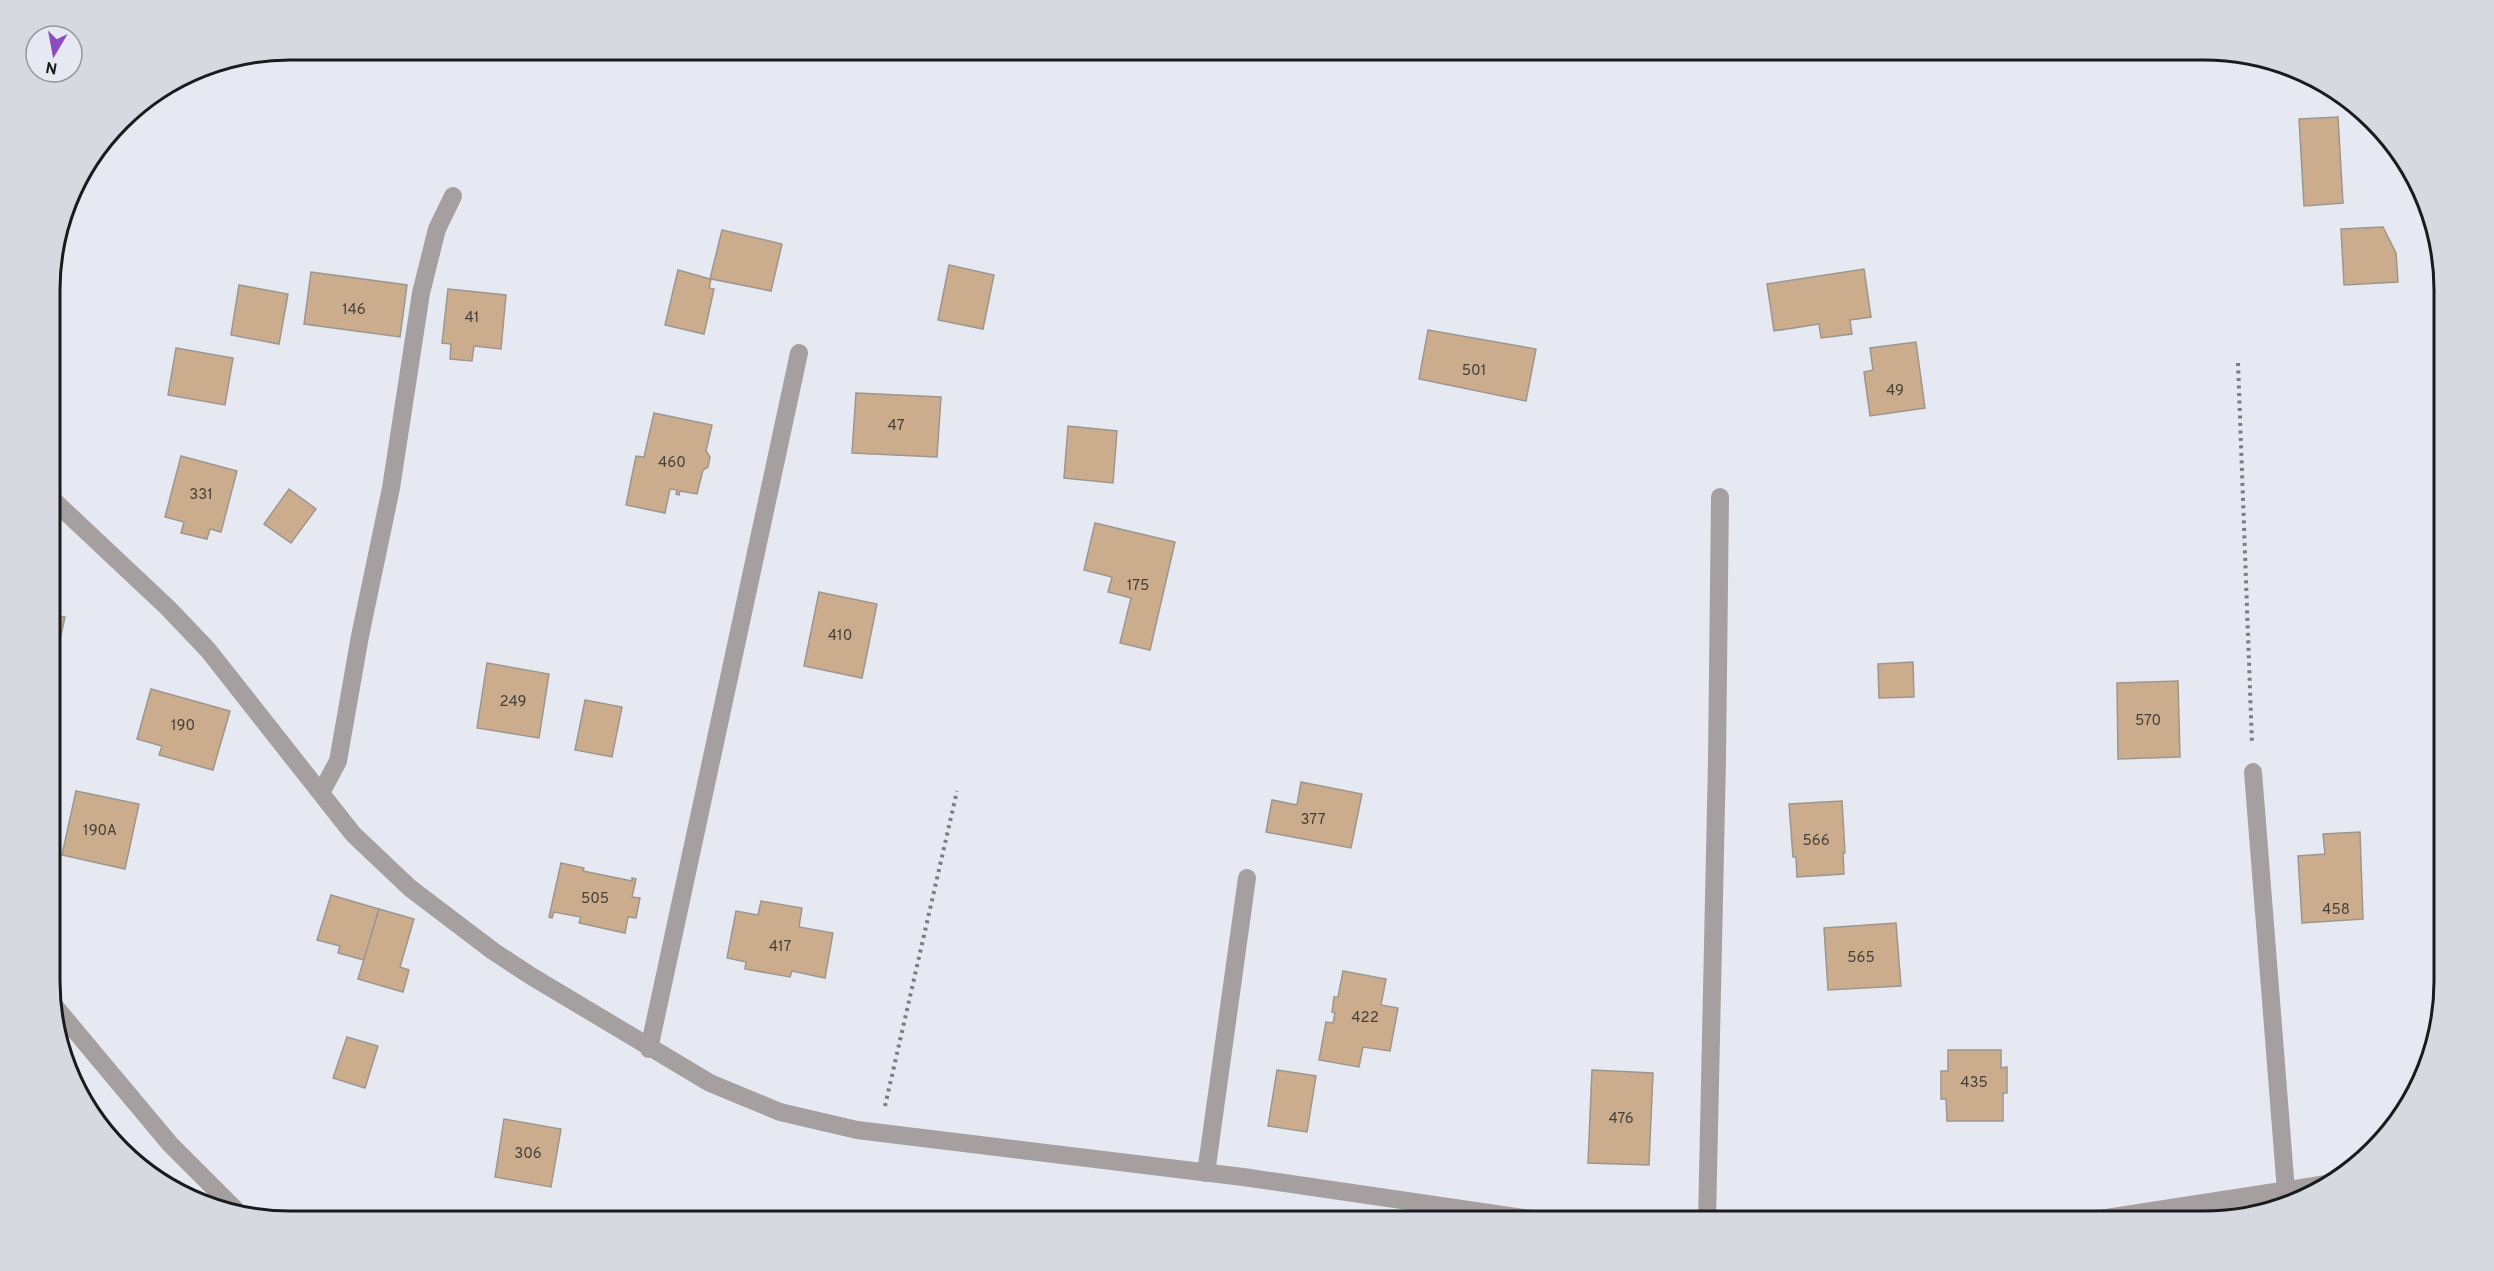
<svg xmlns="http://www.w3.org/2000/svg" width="2494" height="1271" font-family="Overpass,sans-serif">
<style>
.building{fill:#cbac8c;stroke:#9d968f;stroke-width:1.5}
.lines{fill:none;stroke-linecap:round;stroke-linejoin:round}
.path{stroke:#7a7c82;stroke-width:4;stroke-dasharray:3 4.5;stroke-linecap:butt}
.service{stroke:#a5a09f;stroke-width:18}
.minor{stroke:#a5a09f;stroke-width:18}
.labels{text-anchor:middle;stroke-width:4.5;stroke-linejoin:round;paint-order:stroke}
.number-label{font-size:15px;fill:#463f3a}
.rim{fill:none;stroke:#1a1b1e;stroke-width:3}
</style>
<rect width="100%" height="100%" fill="#e7e9f2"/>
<!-- building -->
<g class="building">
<path d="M2338,117L2343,203L2304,206L2299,119Z"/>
<path d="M2383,227L2396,253L2398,282L2344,285L2341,229Z"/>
<path d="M722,230L782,244L771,291L711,279L709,288L714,289L704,334L665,325L678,270L710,279Z"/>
<path d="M949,265L994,275L983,329L938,320Z"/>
<path d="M1864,269L1871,317L1850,320L1852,334L1821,338L1819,324L1774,331L1767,284Z"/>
<path d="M311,272L407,285L400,337L304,324Z"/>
<path d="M239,285L288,294L279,344L231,335Z"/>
<path d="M448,289L506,295L501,349L474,346L472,361L450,359L451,344L442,343Z"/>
<path d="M1428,330L1536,349L1526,401L1419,379Z"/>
<path d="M1916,342L1925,408L1870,416L1864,372L1873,370L1870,348Z"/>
<path d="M176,348L233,358L225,405L168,395Z"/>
<path d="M856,393L941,397L937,457L852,453Z"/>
<path d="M654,413L712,425L706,451L710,457L708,467L703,470L697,494L680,491L679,495L676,494L677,490L670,489L665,513L626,505L636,456L644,457Z"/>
<path d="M1068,426L1117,431L1113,483L1064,478Z"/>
<path d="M181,456L237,471L221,532L210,529L207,539L181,533L184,522L165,517Z"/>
<path d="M289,489L316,509L291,543L264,524Z"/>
<path d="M1095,523L1175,542L1150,650L1120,643L1131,598L1108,592L1112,577L1084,570Z"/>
<path d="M819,592L877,604L862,678L804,666Z"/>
<path d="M51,614L65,617L51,680Z"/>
<path d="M1913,662L1914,697L1879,698L1878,664Z"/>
<path d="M487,663L549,674L539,738L477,728Z"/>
<path d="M2178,681L2180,757L2118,759L2117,683Z"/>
<path d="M151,689L230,711L213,770L159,755L162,746L137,739Z"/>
<path d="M585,700L622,707L612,757L575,750Z"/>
<path d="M1301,782L1362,794L1351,848L1266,832L1272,800L1297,805Z"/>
<path d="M76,791L139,804L125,869L62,855Z"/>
<path d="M1842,801L1845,853H1843L1844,874L1797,877L1796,857H1793L1789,804Z"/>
<path d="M2360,832L2363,919L2302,923L2298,856L2325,854L2323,834Z"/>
<path d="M561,863L584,868L583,871L632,881V878L636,879L632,897L640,898L636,918L628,917L625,933L579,923L581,917L554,912L552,918L549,917Z"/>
<path d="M331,895L379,909L364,960L338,953L340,946L317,940Z"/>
<path d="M761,901L802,908L799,927L833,933L825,978L792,971L790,977L745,969L746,962L727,958L736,911L758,915Z"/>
<path d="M379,909L414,919L400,967L409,970L403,992L358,979Z"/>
<path d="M1896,923L1901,986L1828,990L1824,928Z"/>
<path d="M1343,971L1386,979L1381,1005L1398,1008L1390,1051L1363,1047L1359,1067L1319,1060L1326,1022L1333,1023L1335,1013L1332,1012L1334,997H1338Z"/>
<path d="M347,1037L378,1046L365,1088L333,1078Z"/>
<path d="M1948,1050H2001V1068L2007,1067V1093H2003V1121H1947L1946,1099H1941V1071H1948Z"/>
<path d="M1277,1070L1316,1076L1307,1132L1268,1126Z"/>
<path d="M1592,1070L1653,1073L1649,1165L1588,1163Z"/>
<path d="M504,1119L561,1129L551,1187L495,1177Z"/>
<path d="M370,1216L404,1221H369Z"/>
<path d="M879,1218V1221H860L859,1219Z"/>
</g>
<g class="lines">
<!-- path -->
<g class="path">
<path d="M2238,363L2252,744"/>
<path d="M885,1106L957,791"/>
</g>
<!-- service -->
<g class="service">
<path d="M2253,772L2286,1191"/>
<path d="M321,793L338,761L360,636L391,488L421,293L437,229L453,196"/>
<path d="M1206,1173L1247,878"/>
</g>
<!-- minor -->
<g class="minor">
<path d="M51,498L168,608L208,650L353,834L410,888L493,951L531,976L710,1083L780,1112L857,1130L1243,1177L1545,1221"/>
<path d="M52,1003L170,1144L235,1209"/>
<path d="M649,1049L799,353"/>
<path d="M1707,1221L1717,760L1720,497"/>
<path d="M2087,1221L2333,1183"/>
</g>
</g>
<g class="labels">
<!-- number labels -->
<g class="number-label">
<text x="354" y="314">146</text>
<text x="472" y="322">41</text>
<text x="1474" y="375">501</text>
<text x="1895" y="395">49</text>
<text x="896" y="430">47</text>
<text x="672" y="467">460</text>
<text x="201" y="499">331</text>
<text x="1138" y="590">175</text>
<text x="840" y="640">410</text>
<text x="513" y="706">249</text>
<text x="2148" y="725">570</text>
<text x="183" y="730">190</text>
<text x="1313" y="824">377</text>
<text x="100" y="835">190A</text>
<text x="1816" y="845">566</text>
<text x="595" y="903">505</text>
<text x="2336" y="914">458</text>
<text x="780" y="951">417</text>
<text x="1861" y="962">565</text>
<text x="1365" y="1022">422</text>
<text x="1974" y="1087">435</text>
<text x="1621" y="1123">476</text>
<text x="528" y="1158">306</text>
</g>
</g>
<!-- crop -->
<path d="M0 0H2494V1271H0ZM290 60H2204A230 230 0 0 1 2434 290V981A230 230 0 0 1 2204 1211H290A230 230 0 0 1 60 981V290A230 230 0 0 1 290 60Z" fill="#d7d9e1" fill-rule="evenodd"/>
<path class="rim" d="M290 60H2204A230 230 0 0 1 2434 290V981A230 230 0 0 1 2204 1211H290A230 230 0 0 1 60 981V290A230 230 0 0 1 290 60Z"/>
<!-- north arrow -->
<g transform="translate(54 54) rotate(190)"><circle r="28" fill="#e7e9f2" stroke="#95979d" stroke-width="1.5"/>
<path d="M0-4.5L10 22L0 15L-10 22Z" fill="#8f4cc0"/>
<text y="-9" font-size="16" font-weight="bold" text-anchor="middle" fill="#1a1b1e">N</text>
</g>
</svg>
